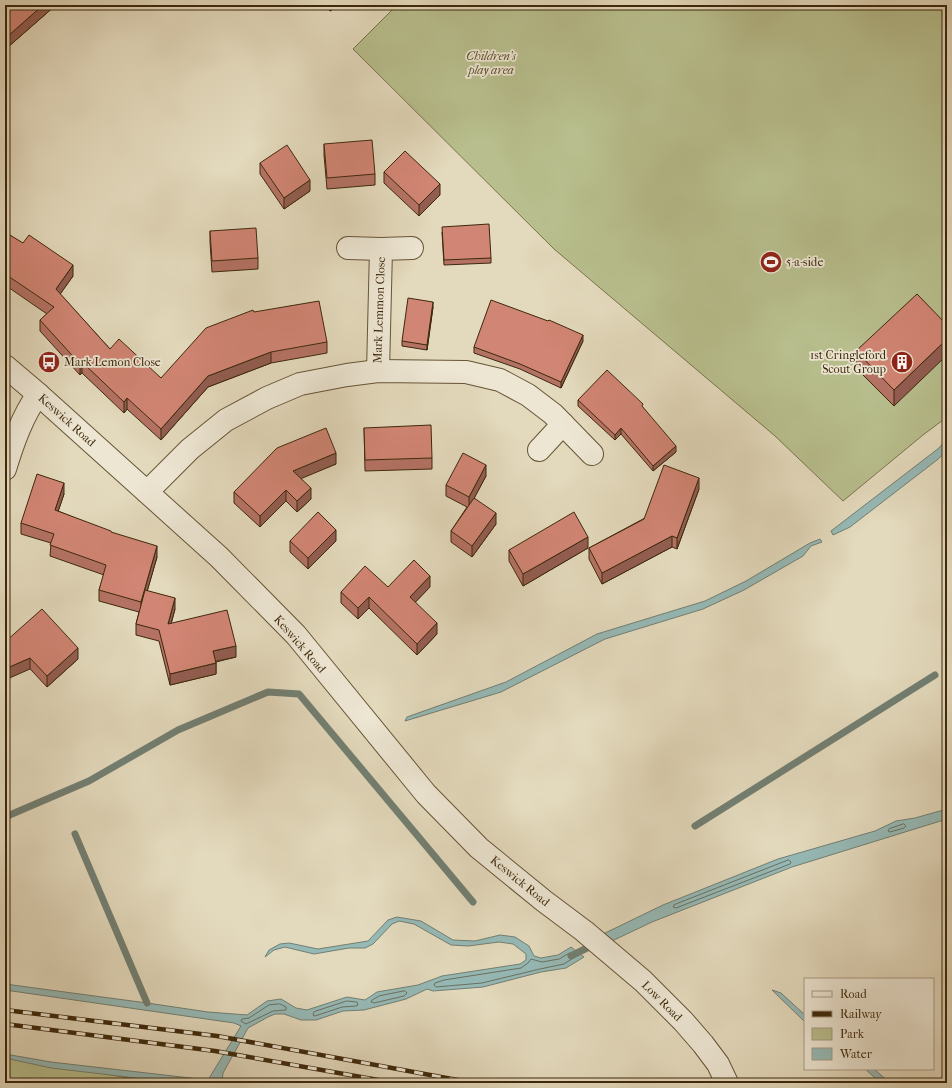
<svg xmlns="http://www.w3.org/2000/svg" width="952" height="1088" font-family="'IM FELL French Canon',serif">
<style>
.green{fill:#b8be8d;stroke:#7a734c}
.water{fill:#96b9b6;stroke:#727f72}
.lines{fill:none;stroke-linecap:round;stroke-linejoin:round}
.shore{stroke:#6a7060;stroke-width:1}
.stream{stroke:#727f72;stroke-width:7}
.minor-casing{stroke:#665437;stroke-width:24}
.minor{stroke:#ede6d3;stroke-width:22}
.rail-casing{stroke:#3d280b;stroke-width:4.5}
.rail{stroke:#ede6d3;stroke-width:3;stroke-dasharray:9;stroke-linecap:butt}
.wall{fill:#b47264;stroke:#3d280b}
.shaded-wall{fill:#925d51;stroke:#3d280b}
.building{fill:#d18574;stroke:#3d280b}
.labels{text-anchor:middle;stroke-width:3.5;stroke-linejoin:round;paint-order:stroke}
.park-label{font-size:12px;font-style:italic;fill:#5c4e2c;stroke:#ede6d3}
.poi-label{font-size:12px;fill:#3d280b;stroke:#ede6d3;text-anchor:start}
.street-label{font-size:12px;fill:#3d280b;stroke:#ede6d3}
</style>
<rect width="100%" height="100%" fill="#e3d9bc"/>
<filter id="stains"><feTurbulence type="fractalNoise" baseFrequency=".005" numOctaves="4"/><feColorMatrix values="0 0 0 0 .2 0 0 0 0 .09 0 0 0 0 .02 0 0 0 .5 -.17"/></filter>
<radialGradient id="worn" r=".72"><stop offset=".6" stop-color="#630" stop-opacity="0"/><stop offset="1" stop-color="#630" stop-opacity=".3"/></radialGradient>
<!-- green -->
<g class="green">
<path d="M397,5H947V417L923,435L843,501L775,436L554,249L353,49Z"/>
<path d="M5,1056L157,1083H5Z"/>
</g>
<!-- water -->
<g class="water">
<path d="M947,439V451L937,460L850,527L833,535L831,531L939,448Z"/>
<path d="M820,539L822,542L811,546L803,556L744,590L703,609L605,639L501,692L405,721L407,717L506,682L597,634L705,601L746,581L810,543Z"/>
<path d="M947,809V819L792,867L652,922L612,941L603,934L663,905L778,859L875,831L896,821L915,818Z"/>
<path d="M397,917L421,921L453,940L475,941L500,935L515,937L529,946L534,956L541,958L558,955L571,947L584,957L566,968L541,972L483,987L433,991L427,989L406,999L364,1010L343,1011L316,1020H301L284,1014H275L268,1017L248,1028L223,1073L222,1082L228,1083H178L51,1068L5,1058V1054L51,1062L208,1080L241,1026L234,1023L5,990V984L147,1003L208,1012L247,1015L267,1001L281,999L296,1008L307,1010L347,997L365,1000L377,992L418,985L442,976L520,964L526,960V954L513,944L499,942L468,946L451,945L414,924L399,921L392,924L373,944L365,948H349L314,954L285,947L274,950L265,957L269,950L280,944L289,943L318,949L368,941L388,920Z"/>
<path d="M772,990L781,993L805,1015V1022Z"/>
<path d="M865,1069H874L890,1083H881Z"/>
</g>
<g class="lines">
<!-- shore -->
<g class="shore">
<path d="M904,824L906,826L904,828L890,832L888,831L889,829Z"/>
<path d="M789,860L791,862L790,864L676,908L673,907L674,905Z"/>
<path d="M570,953L575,955V957L564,964L540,969L482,983L436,987L434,985L435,983L444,980L521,968L528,963L531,959L542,962L559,959Z"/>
<path d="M405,991L407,993L404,996L374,1003L371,1002L372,1000L379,996Z"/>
<path d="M347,1001L357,1002L358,1005L356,1006L342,1007L315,1016L313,1015L314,1012Z"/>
<path d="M280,1004L286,1007V1010L273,1011L246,1024L241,1021L242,1019L249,1018L269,1005Z"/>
</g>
<!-- stream -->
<g class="stream">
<path d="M946,667H947"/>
<path d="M5,817L89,781L178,730L268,692L299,694L473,902"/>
<path d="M695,826L935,675"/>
<path d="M75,834L147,1003"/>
<path d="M571,956L595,944"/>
</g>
<!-- minor casing -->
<g class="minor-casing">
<g id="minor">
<path d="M348,248L381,249"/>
<path d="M5,366L38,394L219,557L296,635L426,794L479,848L544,901L584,931L643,981L683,1021L703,1044L718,1064L727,1083"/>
<path d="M378,371L381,249L412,248"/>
<path d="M539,450L563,424"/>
<path d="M5,469C13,443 22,417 38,394"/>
<path d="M147,492L190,449L226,420L267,398L300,384L347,375L378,371L466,372L500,380L528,395L553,414L592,454"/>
</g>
</g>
<!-- minor -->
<use href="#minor" class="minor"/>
<!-- rail casing -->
<g class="rail-casing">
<g id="rail">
<path d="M5,1010L217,1036L474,1083"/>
<path d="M5,1024L215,1051L395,1083"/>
</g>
</g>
<!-- rail -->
<use href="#rail" class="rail"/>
</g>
<!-- wall -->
<g class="wall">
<path d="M5,5H56L8,47L5,44Z"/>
<path d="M326,5H339L330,11Z"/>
<path d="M324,144L375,174V185L327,189L324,155Z"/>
<path d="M260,163L310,191L284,209L260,174Z"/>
<path d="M384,172L440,195L419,216L384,183Z"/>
<path d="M210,231L258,258V269L212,272L210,242Z"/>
<path d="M5,232L73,276L60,294L110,349L161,378L254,312L327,342V353L271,363L208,387L161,440L127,409L124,413L82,373L80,375L40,331V320L47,314L5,285Z"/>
<path d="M442,232L491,258V263L444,265Z"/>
<path d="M433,307L427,350L402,346V341Z"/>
<path d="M947,325L894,406L856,368V351Z"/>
<path d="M583,341L561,388L520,369L474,353V347Z"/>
<path d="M578,400L643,408L676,452L653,471L621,434L615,440L578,406Z"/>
<path d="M364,428L432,458V469L365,471Z"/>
<path d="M336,464L301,478L311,499L297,512L286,501L260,527L234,503V492Z"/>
<path d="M486,476L474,498L496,524L472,557L451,542V531L467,507L446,496V485Z"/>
<path d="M699,489L677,549L672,547L602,584L589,559V548Z"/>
<path d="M64,494L58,511L111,533L157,557L147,591L175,609L171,624L236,657L216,662V674L170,685L159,641L136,635V624L139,612L99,601V590L104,575L50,556L51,543L21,534V523Z"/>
<path d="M290,541H336L308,569L290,552Z"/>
<path d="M588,548L523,586L509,561V550Z"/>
<path d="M388,587H430L415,602L437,634L417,655L369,608L358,619L341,603V592Z"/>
<path d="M5,642L78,659L47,687Z"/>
</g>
<!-- shaded-wall -->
<g class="shaded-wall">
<path d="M43,5H56L8,47V36Z"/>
<path d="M330,5H339L330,11Z"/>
<path d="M310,180V191L284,209V198Z"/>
<path d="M440,184V195L419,216V205Z"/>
<path d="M73,265V276L56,300V289Z"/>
<path d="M433,302V307L427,350V345Z"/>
<path d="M583,335V341L561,388V382Z"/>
<path d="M947,339V355L894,406V390Z"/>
<path d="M271,352V363L208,387L161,440V429L208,376Z"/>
<path d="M82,362V373L80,375V364Z"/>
<path d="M127,398V409L124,413V402Z"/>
<path d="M621,428V434L615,440V435Z"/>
<path d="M676,446V452L653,471V466Z"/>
<path d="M336,453V464L293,482V471Z"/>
<path d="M486,465V476L469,508V497Z"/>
<path d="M699,478V489L677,549V538Z"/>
<path d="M64,483V494L55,521V510Z"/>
<path d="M311,488V499L297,512V501Z"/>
<path d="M286,490V501L260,527V516Z"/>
<path d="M496,513V524L472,557V546Z"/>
<path d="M336,530V541L308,569V558Z"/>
<path d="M672,536V547L602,584V573Z"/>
<path d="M588,537V548L523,586V574Z"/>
<path d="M157,546V557L141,613V602Z"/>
<path d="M430,576V587L410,608V597Z"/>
<path d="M369,597V608L358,619V608Z"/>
<path d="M175,598V609L168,635V624Z"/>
<path d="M437,623V634L417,655V644Z"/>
<path d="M236,646V657L213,662V651Z"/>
<path d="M78,648V659L47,687V676Z"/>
<path d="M30,658V669L5,680V669Z"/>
<path d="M216,663V674L170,685V674Z"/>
</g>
<!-- building -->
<g class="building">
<path d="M5,5H43L8,36L5,33Z"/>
<path d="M372,140L375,174L327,178L324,144Z"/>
<path d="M287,145L310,180L284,198L260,163Z"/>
<path d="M405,151L440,184L419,205L384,172Z"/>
<path d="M489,224L491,258L444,260L442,227Z"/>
<path d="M256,228L258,258L212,261L210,231Z"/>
<path d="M5,232L23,243L29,235L73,265L56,289L110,349L119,339L161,378L206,328L253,310L254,312L319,301L327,342L271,352L208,376L161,429L127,398L124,402L82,362L80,364L40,320L54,307L5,274Z"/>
<path d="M917,294L947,325V339L894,390L856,351Z"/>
<path d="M408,298L433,302L427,345L402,341Z"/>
<path d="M491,300L548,321L549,320L583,335L561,382L520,364L474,347Z"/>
<path d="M607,370L643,404L642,406L676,446L653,466L621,428L615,435L578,400Z"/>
<path d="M431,425L432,458L365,460L364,428Z"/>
<path d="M326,428L336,453L293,471L311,488L297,501L286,490L260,516L234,492L277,448Z"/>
<path d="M463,453L486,465L469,497L446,485Z"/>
<path d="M664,465L699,478L677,538L672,536L602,573L589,548L644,519Z"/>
<path d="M37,474L64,483L55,510L111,531V532L157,546L141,602L99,590L106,565L50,545L54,534L21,523Z"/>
<path d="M474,498L496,513L472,546L451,531Z"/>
<path d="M318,512L336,530L308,558L290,541Z"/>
<path d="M574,512L588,537L523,574L509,550Z"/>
<path d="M414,560L430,576L410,597L437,623L417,644L369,597L358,608L341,592L365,566L388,587Z"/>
<path d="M145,590L175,598L168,624L227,610L236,646L213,651L216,663L170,674L159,630L136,624Z"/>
<path d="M42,609L78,648L47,676L30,658L5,669V642Z"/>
</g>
<!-- icons -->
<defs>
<g id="stadium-disc" transform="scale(1.15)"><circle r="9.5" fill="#8f2418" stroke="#ede6d3"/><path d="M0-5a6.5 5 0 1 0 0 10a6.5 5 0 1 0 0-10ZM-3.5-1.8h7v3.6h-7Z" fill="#fff"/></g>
<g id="bus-disc" transform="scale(1.15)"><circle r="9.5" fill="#8f2418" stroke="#ede6d3"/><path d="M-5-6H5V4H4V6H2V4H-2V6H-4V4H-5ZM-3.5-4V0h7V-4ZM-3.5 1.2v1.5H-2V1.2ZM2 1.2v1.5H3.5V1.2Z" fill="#fff"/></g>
<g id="building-disc" transform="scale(1.15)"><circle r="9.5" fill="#8f2418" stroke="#ede6d3"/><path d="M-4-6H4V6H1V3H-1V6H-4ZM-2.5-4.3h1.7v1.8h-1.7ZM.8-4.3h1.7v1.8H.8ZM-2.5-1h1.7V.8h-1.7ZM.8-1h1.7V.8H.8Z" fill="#fff"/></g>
</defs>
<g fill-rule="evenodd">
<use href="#stadium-disc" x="771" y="262"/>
<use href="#bus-disc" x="49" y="362"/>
<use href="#building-disc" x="902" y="362"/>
</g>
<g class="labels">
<!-- park labels -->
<g class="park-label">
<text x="491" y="60">Children’s<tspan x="491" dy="14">play area</tspan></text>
</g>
<!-- poi labels -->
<g class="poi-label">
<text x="786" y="266">5-a-side</text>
<text x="886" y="359" text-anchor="end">1st Cringleford<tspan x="886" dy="14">Scout Group</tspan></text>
<text x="64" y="366">Mark Lemon Close</text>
</g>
<!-- street labels -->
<g class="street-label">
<text transform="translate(379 310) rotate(-88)" y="4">Mark Lemmon Close</text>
<text transform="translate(67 420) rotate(42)" y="4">Keswick Road</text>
<text transform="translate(300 644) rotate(49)" y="4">Keswick Road</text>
<text transform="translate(520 881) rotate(39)" y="4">Keswick Road</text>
<text transform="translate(662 1001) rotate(45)" y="4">Low Road</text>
</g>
</g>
<!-- margin -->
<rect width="952" height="1088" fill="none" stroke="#e3d9bc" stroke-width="20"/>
<rect x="6" y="6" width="940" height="1076" fill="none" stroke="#3d280b" stroke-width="2"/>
<rect x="10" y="10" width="932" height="1068" fill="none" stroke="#3d280b"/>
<!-- legend -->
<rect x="804" y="978" width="130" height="92" fill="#ede6d3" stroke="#a79a83"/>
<rect x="812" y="991" width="20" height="6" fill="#ede6d3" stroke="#a79a83"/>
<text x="840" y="998" font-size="12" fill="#3d280b">Road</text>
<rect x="812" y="1011" width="20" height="6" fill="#3d280b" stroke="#a79a83"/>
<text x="840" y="1018" font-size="12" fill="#3d280b">Railway</text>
<rect x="812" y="1028" width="20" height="12" fill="#b8be8d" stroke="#a79a83"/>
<text x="840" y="1038" font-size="12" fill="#3d280b">Park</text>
<rect x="812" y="1048" width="20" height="12" fill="#96b9b6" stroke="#a79a83"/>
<text x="840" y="1058" font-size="12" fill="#3d280b">Water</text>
<rect width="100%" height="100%" filter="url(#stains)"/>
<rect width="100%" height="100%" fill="url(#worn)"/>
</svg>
